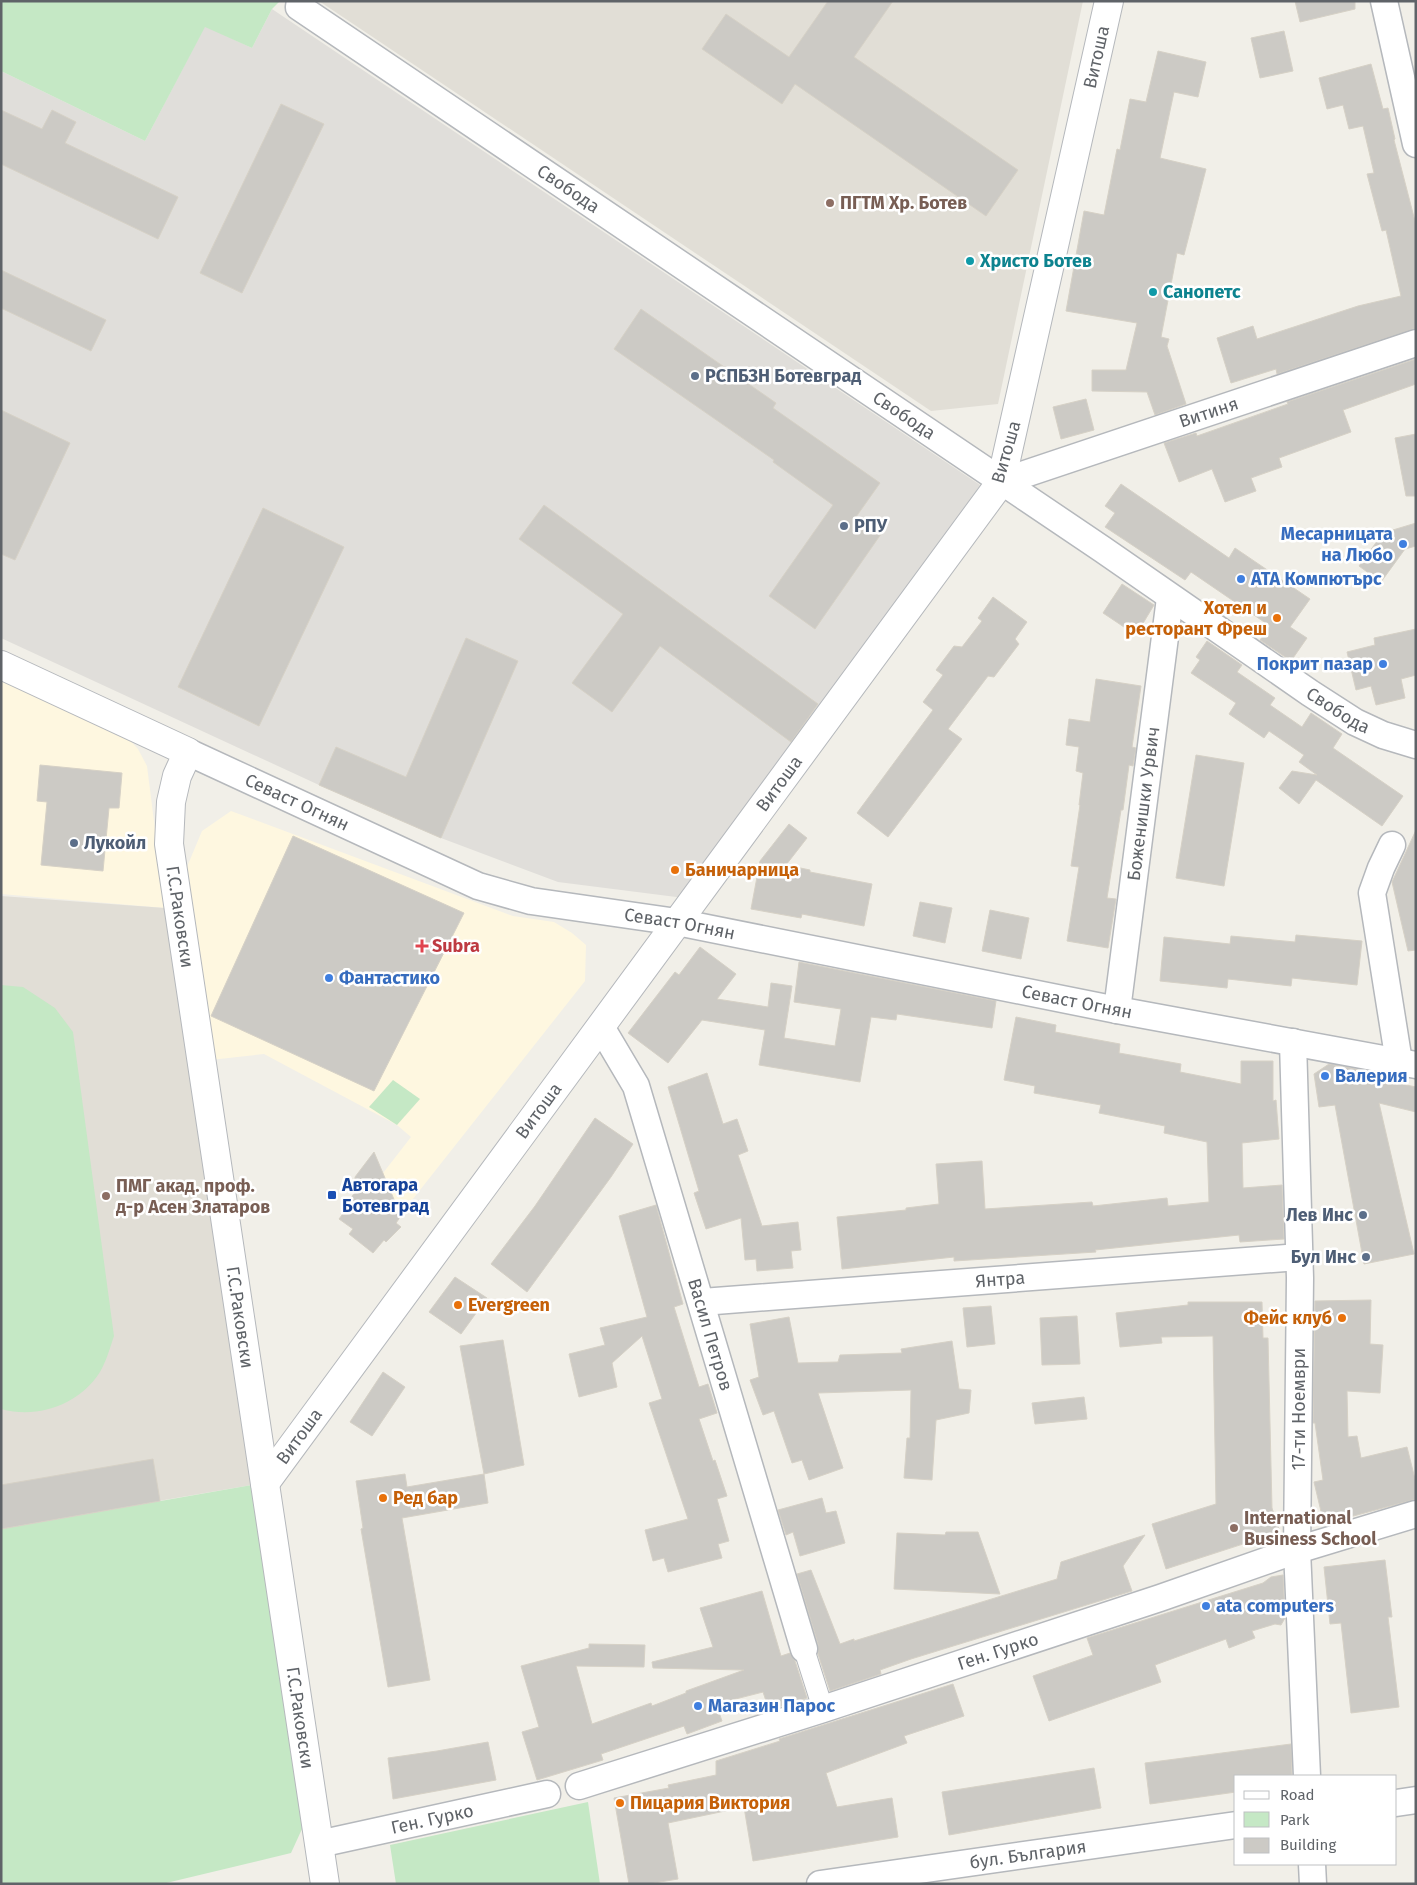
<svg xmlns="http://www.w3.org/2000/svg" width="1417" height="1885" font-family="'Fira Sans',sans-serif">
<style>
.commercial{fill:#fef7e0}
.industrial{fill:#e0deda}
.education{fill:#e1ded6}
.green{fill:#c5e8c5}
.building{fill:#cccac5;stroke:#d6d1c6}
.lines{fill:none;stroke-linecap:round;stroke-linejoin:round}
.pedestrian-casing{stroke:#b5b8bc;stroke-width:22}
.minor-casing{stroke:#b5b8bc;stroke-width:29}
.tertiary-casing{stroke:#b5b8bc;stroke-width:30}
.pedestrian{stroke:#fff;stroke-width:20}
.minor{stroke:#fff;stroke-width:26}
.tertiary{stroke:#fff;stroke-width:28}
.education-dot{fill:#8d6e63;stroke:#fff;stroke-width:2}
.culture-dot{fill:#0f9aa8;stroke:#fff;stroke-width:2}
.service-dot{fill:#5c6f8a;stroke:#fff;stroke-width:2}
.shop-dot{fill:#3f7fe0;stroke:#fff;stroke-width:2}
.food-dot{fill:#e8710a;stroke:#fff;stroke-width:2}
.health-dot{fill:#e0444e;stroke:#fff;stroke-width:2}
.transit-dot{fill:#1a4fb4;stroke:#fff;stroke-width:2}
.labels{text-anchor:middle;stroke-width:5;stroke-linejoin:round;paint-order:stroke}
.street-label{font-size:18px;fill:#5f6368;stroke:#fff}
.education-label{font-size:18px;font-weight:bold;fill:#785e54;stroke:#fff;text-anchor:start}
.culture-label{font-size:18px;font-weight:bold;fill:#0d838f;stroke:#fff;text-anchor:start}
.service-label{font-size:18px;font-weight:bold;fill:#4e5e75;stroke:#fff;text-anchor:start}
.shop-label{font-size:18px;font-weight:bold;fill:#366cbe;stroke:#fff;text-anchor:start}
.food-label{font-size:18px;font-weight:bold;fill:#c56008;stroke:#fff;text-anchor:start}
.health-label{font-size:18px;font-weight:bold;fill:#be3a42;stroke:#fff;text-anchor:start}
.transit-label{font-size:18px;font-weight:bold;fill:#164399;stroke:#fff;text-anchor:start}
</style>
<rect width="100%" height="100%" fill="#f1efe8"/>
<!-- commercial -->
<g class="commercial">
<path d="M1,677L127,737L138,749L147,766L165,908L1,894Z"/>
<path d="M231,811L513,916L554,922L572,933L586,945L585,981L405,1209L373,1186L411,1137L397,1125L264,1054L210,1060L184,874L202,831Z"/>
</g>
<!-- industrial -->
<path class="industrial" d="M272,9L980,485L692,899L558,882L441,838L319,785L1,638V71L145,141L205,26L252,48Z"/>
<!-- education -->
<g class="education">
<path d="M319,1H1083L998,404L931,411Z"/>
<path d="M1,896L165,908L258,1484L1,1528Z"/>
</g>
<!-- green -->
<g class="green">
<path d="M1,1H280L272,9L252,48L205,27L145,141L1,71Z"/>
<path d="M1,985L23,987L55,1008L73,1032L114,1336C110,1348 106,1362 100,1372C79,1405 38,1419 1,1409Z"/>
<path d="M393,1080L420,1099L397,1125L369,1107Z"/>
<path d="M258,1484L302,1829L291,1853L162,1884H1V1529Z"/>
<path d="M588,1802L600,1884H396L390,1845Z"/>
</g>
<!-- building -->
<g class="building">
<path d="M828,1H893L854,57L1018,170L986,216L795,84L782,104L702,49L726,14L789,57Z"/>
<path d="M1295,1H1355V9L1300,22Z"/>
<path d="M1284,31L1293,71L1260,78L1251,38Z"/>
<path d="M1158,51L1206,62L1198,97L1174,92L1160,158L1206,169L1184,255L1177,253L1161,337L1169,339L1167,346L1186,404L1155,415L1147,392L1092,391V370H1126L1137,323L1066,311L1084,211L1104,215L1117,149L1120,150L1130,99L1146,102Z"/>
<path d="M1371,64L1383,109L1388,108L1395,139L1394,140L1416,225V328L1277,374L1276,369L1231,383L1217,338L1253,326L1257,339L1358,306L1401,296L1386,230L1382,231L1367,174L1374,173L1363,126L1349,129L1343,105L1327,109L1319,78Z"/>
<path d="M281,104L324,124L242,293L200,273Z"/>
<path d="M1,110L42,129L52,110L76,122L65,143L178,197L158,239L1,164Z"/>
<path d="M1,270L106,320L91,351L1,308Z"/>
<path d="M641,309L776,403L773,408L880,483L856,517L881,534L815,629L769,596L833,505L773,462L774,460L614,349Z"/>
<path d="M1416,359V384L1343,410L1351,432L1279,458L1282,467L1251,478L1256,491L1225,502L1212,469L1179,482L1164,443L1196,433L1197,436L1288,404L1287,402Z"/>
<path d="M1086,399L1094,430L1061,439L1053,407Z"/>
<path d="M1,410L70,443L15,560L1,554Z"/>
<path d="M1416,434V496H1406L1395,438Z"/>
<path d="M1121,484L1229,558L1235,548L1310,599L1290,627L1307,638L1291,661L1260,640L1270,626L1191,572L1185,580L1105,527L1115,513L1105,506Z"/>
<path d="M544,505L818,704L791,742L660,646L612,712L572,683L623,614L519,539Z"/>
<path d="M263,508L344,547L259,726L178,687Z"/>
<path d="M1416,523V546L1405,549L1381,582L1359,566L1383,533Z"/>
<path d="M1122,584L1154,605L1136,635L1103,613Z"/>
<path d="M993,597L1027,622L1015,639L1019,644L994,677L988,676L948,729L962,739L888,837L857,813L933,710L923,702L943,675L936,670L954,646L962,647L982,621L978,618Z"/>
<path d="M1416,629V675L1401,679L1405,698L1376,705L1371,686L1356,690L1347,652L1375,645L1374,638Z"/>
<path d="M466,638L518,661L441,838L319,785L336,747L406,777Z"/>
<path d="M1207,641L1242,665L1237,672L1275,698L1270,705L1302,727L1311,713L1342,734L1333,748L1403,796L1382,826L1316,780L1299,804L1279,788L1292,771L1317,775L1299,762L1304,755L1269,731L1264,738L1229,714L1236,703L1191,673L1200,660L1196,657Z"/>
<path d="M1096,679L1141,686L1132,747L1136,748L1133,766L1129,765L1123,810H1121L1107,898L1116,899L1108,948L1067,941L1079,867L1071,866L1080,805H1079L1083,773L1076,771L1079,747L1066,745L1069,719L1090,722Z"/>
<path d="M1196,755L1244,763L1224,886L1176,878Z"/>
<path d="M40,765L122,773L119,808H109L103,871L41,865L47,802L37,801Z"/>
<path d="M789,824L807,838L786,865L810,870V872L872,884L864,926L802,914L801,918L751,909L760,861Z"/>
<path d="M1416,830V950L1408,951L1392,882Z"/>
<path d="M293,836L464,913L374,1091L211,1016Z"/>
<path d="M920,902L952,908L945,943L913,936Z"/>
<path d="M990,910L1029,918L1021,959L982,951Z"/>
<path d="M1296,935L1362,941L1357,985L1292,978L1291,986L1228,979L1227,988L1160,981L1164,937L1230,944L1231,936L1295,942Z"/>
<path d="M700,947L736,974L717,999L768,1007L771,983L792,986L784,1038L835,1046L841,1009L794,1002L799,962L996,1001L992,1028L897,1014L896,1020L871,1017L860,1082L759,1065L765,1030L702,1020L668,1063L628,1033L675,972L679,975Z"/>
<path d="M1016,1017L1056,1025L1055,1032L1120,1044L1119,1053L1181,1064L1180,1072L1241,1084V1061H1273V1101L1276,1100L1279,1139L1242,1143L1243,1188L1282,1185L1284,1239L1240,1242L1239,1235L1095,1250L1096,1252L954,1261V1257L842,1269L837,1217L906,1210V1208L939,1204L936,1164L982,1161L985,1209L1092,1202L1093,1206L1167,1198L1168,1206L1209,1202L1207,1142L1164,1133L1165,1126L1099,1113L1101,1105L1034,1093L1035,1086L1004,1080Z"/>
<path d="M1329,1064L1376,1073L1377,1079L1416,1087V1112L1379,1103L1414,1254L1364,1264L1335,1105L1319,1107L1314,1074Z"/>
<path d="M707,1073L723,1124L737,1119L748,1151L738,1155L762,1226L798,1222L801,1250L791,1251L793,1268L757,1271L756,1259L745,1260L741,1218L706,1229L694,1193L699,1191L668,1087Z"/>
<path d="M595,1118L633,1144L611,1177L527,1292L491,1264L535,1206Z"/>
<path d="M374,1152L401,1216L396,1223L401,1227L386,1242L384,1240L373,1253L349,1234L353,1229L339,1219L345,1211L348,1202L358,1188L355,1183V1177Z"/>
<path d="M656,1205L683,1304L674,1307L699,1387L708,1384L717,1413L699,1419L713,1461L715,1460L727,1496L717,1499L729,1541L718,1544L722,1558L668,1572L664,1558L653,1561L645,1530L688,1519L649,1403L662,1399L642,1336L612,1363L617,1387L579,1397L569,1354L605,1345L600,1328L647,1317L619,1216Z"/>
<path d="M455,1277L487,1298L461,1334L429,1312Z"/>
<path d="M1371,1300L1370,1344L1383,1345L1380,1393L1347,1391L1348,1437L1357,1436L1361,1458L1407,1447L1416,1483V1499L1324,1524L1314,1482L1323,1480L1315,1423H1313L1315,1301Z"/>
<path d="M1188,1302H1262L1263,1338H1268L1272,1508L1280,1532L1166,1569L1152,1524L1216,1504L1213,1336L1161,1337L1162,1343L1120,1347L1116,1313L1188,1305Z"/>
<path d="M991,1306L995,1344L967,1347L963,1308Z"/>
<path d="M1077,1316L1080,1364L1042,1365L1040,1318Z"/>
<path d="M789,1317L798,1363L838,1362L840,1355L902,1353L901,1349L952,1341L959,1389L971,1390L969,1413L936,1420L932,1480L904,1478L907,1438H910L911,1390L818,1393L843,1468L809,1480L802,1460L792,1463L774,1411L763,1415L750,1380L759,1377L750,1324Z"/>
<path d="M503,1340L524,1465L484,1474L460,1346Z"/>
<path d="M383,1372L405,1387L372,1436L350,1422Z"/>
<path d="M1084,1397L1087,1419L1035,1424L1032,1403Z"/>
<path d="M153,1459L160,1501L1,1529V1485Z"/>
<path d="M405,1474L407,1487L484,1474L488,1503L402,1518L430,1680L388,1687L361,1529L363,1528L356,1481Z"/>
<path d="M822,1498L826,1513L836,1511L845,1543L800,1556L793,1532L786,1535L778,1510Z"/>
<path d="M946,1532H978L1000,1594L894,1589L897,1533L945,1535Z"/>
<path d="M1145,1535L1123,1566L1132,1591L911,1659L880,1670L881,1674L830,1691L818,1654V1644L797,1574L811,1570L840,1644L854,1639V1641L1057,1579L1061,1562Z"/>
<path d="M1385,1560L1392,1617H1388L1399,1707L1351,1713L1341,1623L1330,1624L1324,1567Z"/>
<path d="M1283,1575L1285,1618L1281,1625L1275,1624L1252,1631L1255,1638L1229,1648L1226,1639L1155,1665L1161,1682L1049,1721L1033,1676L1093,1655L1087,1638L1263,1583L1271,1577Z"/>
<path d="M762,1591L781,1656L790,1653L795,1661L807,1698L769,1710L763,1692L716,1704L722,1721L687,1734L684,1726L601,1754L603,1760L537,1780L522,1732L539,1727L521,1666L589,1648V1644L645,1645L644,1667L576,1666L592,1724L651,1703L652,1706L686,1693V1691L744,1670L653,1668L652,1662L713,1647L700,1608Z"/>
<path d="M953,1684L964,1716L904,1736L907,1743L826,1773L837,1807L892,1798L898,1837L753,1861L744,1807L668,1823L678,1879L648,1884H629L614,1798L669,1788L668,1785L716,1775V1761L780,1741L779,1739Z"/>
<path d="M488,1742L496,1780L393,1799L388,1758L437,1751Z"/>
<path d="M1291,1744L1292,1776H1236V1792L1150,1804L1145,1763Z"/>
<path d="M1094,1768L1101,1808L949,1835L942,1792Z"/>
</g>
<g class="lines">
<!-- pedestrian casing -->
<g class="pedestrian-casing">
<path id="pedestrian" d="M804,1649L823,1709"/>
</g>
<!-- minor casing -->
<g class="minor-casing">
<g id="minor">
<path id="s1" d="M300,1L299,7L1102,549L1310,693L1355,722L1383,735L1416,745"/>
<path d="M1384,1L1416,144"/>
<path id="s2" d="M1001,482L1416,343"/>
<path id="s3" d="M188,752L478,886L531,901L677,922L1117,1010L1416,1065"/>
<path d="M1392,845L1381,868L1372,893L1399,1062"/>
<path id="s4" d="M1117,1010L1170,598"/>
<path id="s5" d="M601,1027L636,1086L804,1649"/>
<path d="M1293,1042L1300,1278L1297,1550L1307,1776"/>
<path id="s6" d="M702,1302L1299,1257"/>
<path id="s7" d="M579,1786L823,1709L1160,1598L1297,1550L1416,1514"/>
<path d="M1396,1803L1416,1800"/>
<path id="s8" d="M319,1844L547,1794"/>
<path d="M1312,1864L1313,1884"/>
<path id="s9" d="M820,1884L1236,1825"/>
</g>
</g>
<!-- tertiary casing -->
<g class="tertiary-casing">
<g id="tertiary">
<path id="s10" d="M1,665L188,752L177,776L171,802L169,844L325,1884"/>
<path id="s11" d="M265,1483L1001,482L1109,1"/>
</g>
</g>
<!-- pedestrian -->
<use href="#pedestrian" class="pedestrian"/>
<!-- minor -->
<use href="#minor" class="minor"/>
<!-- tertiary -->
<use href="#tertiary" class="tertiary"/>
</g>
<!-- markers -->
<g class="education-dot">
<circle cx="830" cy="203" r="5"/>
<circle cx="106" cy="1196" r="5"/>
<circle cx="1234" cy="1528" r="5"/>
</g>
<g class="culture-dot">
<circle cx="970" cy="261" r="5"/>
<circle cx="1153" cy="292" r="5"/>
</g>
<g class="service-dot">
<circle cx="695" cy="376" r="5"/>
<circle cx="844" cy="526" r="5"/>
<circle cx="74" cy="843" r="5"/>
<circle cx="1363" cy="1215" r="5"/>
<circle cx="1366" cy="1257" r="5"/>
</g>
<g class="shop-dot">
<circle cx="1403" cy="544" r="5"/>
<circle cx="1241" cy="579" r="5"/>
<circle cx="1383" cy="664" r="5"/>
<circle cx="329" cy="978" r="5"/>
<circle cx="1325" cy="1076" r="5"/>
<circle cx="1206" cy="1606" r="5"/>
<circle cx="698" cy="1706" r="5"/>
</g>
<g class="food-dot">
<circle cx="1277" cy="618" r="5"/>
<circle cx="675" cy="870" r="5"/>
<circle cx="458" cy="1305" r="5"/>
<circle cx="1342" cy="1318" r="5"/>
<circle cx="383" cy="1498" r="5"/>
<circle cx="620" cy="1803" r="5"/>
</g>
<path class="health-dot" d="M419.5 938.5h5v5h5v5h-5v5h-5v-5h-5v-5h5z"/>
<rect class="transit-dot" x="327" y="1190" width="10" height="10" rx="2.5"/>
<g class="labels">
<!-- street labels -->
<g class="street-label">
<text dy="6" stroke="none"><textPath href="#s11" startOffset="1678">Витоша</textPath></text>
<text dy="6" stroke="none"><textPath href="#s1" startOffset="331">Свобода</textPath></text>
<text dy="6" stroke="none"><textPath href="#s2" startOffset="219">Витиня</textPath></text>
<text dy="6" stroke="none"><textPath href="#s1" startOffset="736">Свобода</textPath></text>
<text transform="translate(1006 452) rotate(-74)" y="6">Витоша</text>
<text dy="6" stroke="none"><textPath href="#s1" startOffset="1261">Свобода</textPath></text>
<text dy="6" stroke="none"><textPath href="#s11" startOffset="868">Витоша</textPath></text>
<text dy="6" stroke="none"><textPath href="#s3" startOffset="120">Севаст Огнян</textPath></text>
<text dy="6" stroke="none"><textPath href="#s4" startOffset="208">Боженишки Урвич</textPath></text>
<text dy="6" stroke="none"><textPath href="#s10" startOffset="375">Г.С.Раковски</textPath></text>
<text dy="6" stroke="none"><textPath href="#s3" startOffset="525">Севаст Огнян</textPath></text>
<text dy="6" stroke="none"><textPath href="#s3" startOffset="930">Севаст Огнян</textPath></text>
<text dy="6" stroke="none"><textPath href="#s11" startOffset="462">Витоша</textPath></text>
<text dy="6" stroke="none"><textPath href="#s6" startOffset="299">Янтра</textPath></text>
<text dy="6" stroke="none"><textPath href="#s10" startOffset="780">Г.С.Раковски</textPath></text>
<text dy="6" stroke="none"><textPath href="#s5" startOffset="328">Васил Петров</textPath></text>
<text transform="translate(1299 1409) rotate(-90)" y="6">17-ти Ноември</text>
<text dy="6" stroke="none"><textPath href="#s11" startOffset="58">Витоша</textPath></text>
<text dy="6" stroke="none"><textPath href="#s7" startOffset="440">Ген. Гурко</textPath></text>
<text dy="6" stroke="none"><textPath href="#s10" startOffset="1185">Г.С.Раковски</textPath></text>
<text dy="6" stroke="none"><textPath href="#s8" startOffset="116">Ген. Гурко</textPath></text>
<text dy="6" stroke="none"><textPath href="#s9" startOffset="210">бул. България</textPath></text>
</g>
<!-- education labels -->
<g class="education-label">
<text x="840" y="209">ПГТМ Хр. Ботев</text>
<text x="116" y="1192">ПМГ акад. проф.<tspan x="116" dy="21">д-р Асен Златаров</tspan></text>
<text x="1244" y="1524">International<tspan x="1244" dy="21">Business School</tspan></text>
</g>
<!-- culture labels -->
<g class="culture-label">
<text x="980" y="267">Христо Ботев</text>
<text x="1163" y="298">Санопетс</text>
</g>
<!-- service labels -->
<g class="service-label">
<text x="705" y="382">РСПБЗН Ботевград</text>
<text x="854" y="532">РПУ</text>
<text x="84" y="849">Лукойл</text>
<text x="1353" y="1221" text-anchor="end">Лев Инс</text>
<text x="1356" y="1263" text-anchor="end">Бул Инс</text>
</g>
<!-- shop labels -->
<g class="shop-label">
<text x="1393" y="540" text-anchor="end">Месарницата<tspan x="1393" dy="21">на Любо</tspan></text>
<text x="1251" y="585">АТА Компютърс</text>
<text x="1373" y="670" text-anchor="end">Покрит пазар</text>
<text x="339" y="984">Фантастико</text>
<text x="1335" y="1082">Валерия</text>
<text x="1216" y="1612">ata computers</text>
<text x="708" y="1712">Магазин Парос</text>
</g>
<!-- food labels -->
<g class="food-label">
<text x="1267" y="614" text-anchor="end">Хотел и<tspan x="1267" dy="21">ресторант Фреш</tspan></text>
<text x="685" y="876">Баничарница</text>
<text x="468" y="1311">Evergreen</text>
<text x="1332" y="1324" text-anchor="end">Фейс клуб</text>
<text x="393" y="1504">Ред бар</text>
<text x="630" y="1809">Пицария Виктория</text>
</g>
<!-- health labels -->
<g class="health-label">
<text x="432" y="952">Subra</text>
</g>
<!-- transit labels -->
<g class="transit-label">
<text x="342" y="1191">Автогара<tspan x="342" dy="21">Ботевград</tspan></text>
</g>
</g>
<!-- border -->
<rect width="1417" height="1885" fill="none" stroke="#5f6368" stroke-width="5"/>
<!-- legend -->
<rect x="1234" y="1775" width="162" height="90" fill="#ffffff" stroke="#bfc1c3"/>
<rect x="1244" y="1791" width="25" height="8" fill="#ffffff" stroke="#bfc1c3"/>
<text x="1280" y="1800" font-size="15" fill="#5f6368">Road</text>
<rect x="1244" y="1812" width="25" height="15" fill="#c5e8c5" stroke="#bfc1c3"/>
<text x="1280" y="1825" font-size="15" fill="#5f6368">Park</text>
<rect x="1244" y="1838" width="25" height="15" fill="#cccac5" stroke="#bfc1c3"/>
<text x="1280" y="1850" font-size="15" fill="#5f6368">Building</text>
</svg>
